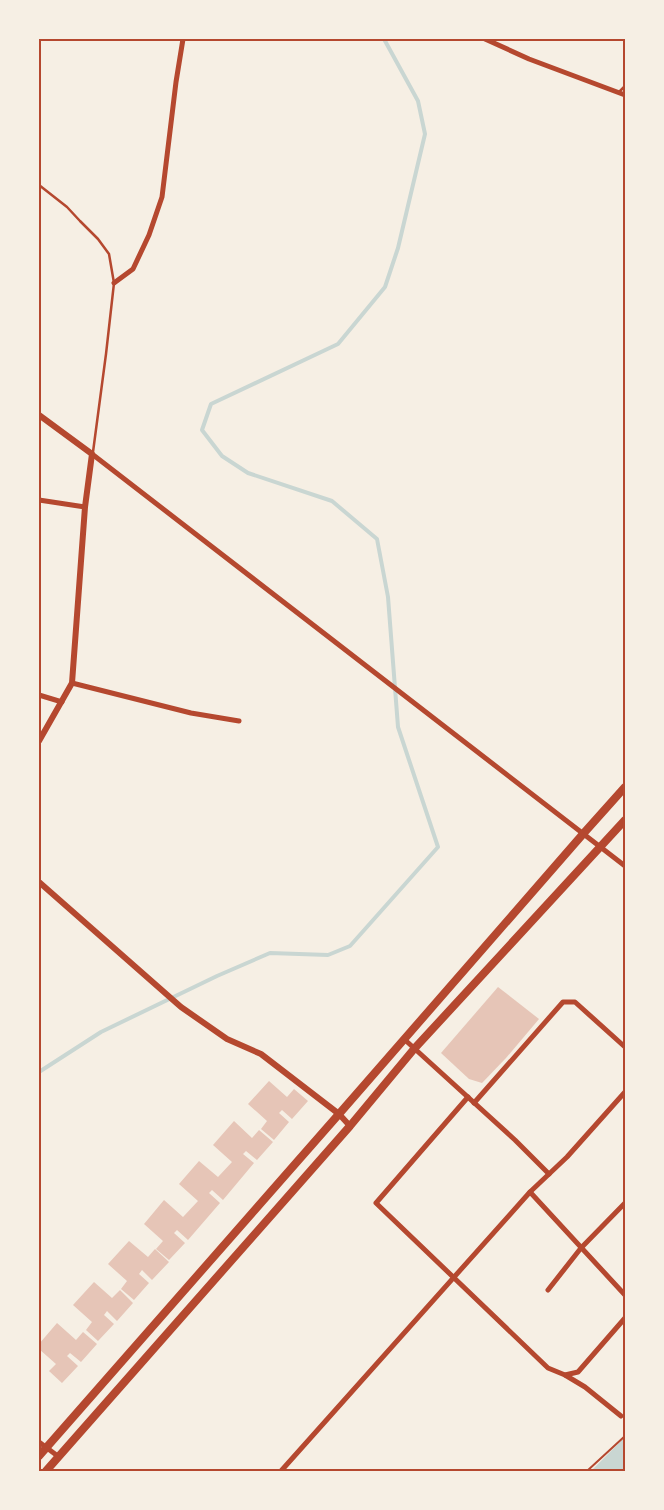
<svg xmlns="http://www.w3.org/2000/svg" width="664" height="1510" font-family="Montserrat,sans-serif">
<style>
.water{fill:#c9d6d2}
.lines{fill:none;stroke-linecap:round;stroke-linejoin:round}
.stream{stroke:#c9d6d2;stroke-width:4}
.building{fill:#e6c5b7}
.path{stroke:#b5482f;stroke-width:2}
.service{stroke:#b5482f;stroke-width:2.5}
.minor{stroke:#b5482f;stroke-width:5}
.tertiary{stroke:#b5482f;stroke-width:6}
.primary{stroke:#b5482f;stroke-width:8}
.neatline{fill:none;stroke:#b5482f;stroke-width:2}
</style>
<rect width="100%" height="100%" fill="#f6efe4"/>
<!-- water -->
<path class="water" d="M625,1437V1471H591Z"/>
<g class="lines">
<!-- stream -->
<path class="stream" d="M39,1072L101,1032L217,976L270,953L328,955L350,946L438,847L398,727L388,597L377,539L332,501L248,473L222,456L202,430L211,404L338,344L385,287L398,248L425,134L418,101L384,39"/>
</g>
<!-- building -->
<g class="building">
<path d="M498,987L539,1019L506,1058L482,1083L469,1079L441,1053Z"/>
<path d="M269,1081L287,1097L294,1089L308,1101L292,1119L282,1110L279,1113L289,1122L274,1140L261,1129L267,1121L248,1104Z"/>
<path d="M234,1121L252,1138L259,1130L273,1142L257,1160L246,1151L243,1154L254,1163L223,1200L212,1190L209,1193L220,1203L188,1240L177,1230L174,1233L185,1243L169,1260L156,1249L163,1241L144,1224L164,1200L183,1217L198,1201L179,1184L199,1161L218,1177L232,1162L213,1145Z"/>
<path d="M129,1241L148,1257L155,1249L169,1262L152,1280L142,1270L139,1274L149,1283L134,1300L121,1289L127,1281L108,1264Z"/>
<path d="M94,1282L112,1298L120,1290L133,1303L117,1321L107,1311L104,1315L114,1324L98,1341L86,1330L92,1322L73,1305Z"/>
<path d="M57,1323L76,1340L83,1332L97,1344L81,1362L70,1353L67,1356L78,1366L62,1383L49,1371L56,1364L39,1349V1344Z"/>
</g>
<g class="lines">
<!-- path -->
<path class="path" d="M587,1471L625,1436"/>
<!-- service -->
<g class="service">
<path d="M619,92L625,86"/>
<path d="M39,185L67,207L80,221L98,239L109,254L114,283L106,354L93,452"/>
</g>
<!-- minor -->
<g class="minor">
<path d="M485,39L529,59L625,95"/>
<path d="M114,283L133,269L149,235L162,197L176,82L183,39"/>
<path d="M92,454L625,866"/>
<path d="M39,500L85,507"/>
<path d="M72,683L191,713L239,721"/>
<path d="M39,695L62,702"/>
<path d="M404,1039L515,1140L549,1174"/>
<path d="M468,1097L376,1203L548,1368L565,1375L585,1387L621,1416"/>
<path d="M474,1103L563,1002H575L625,1047"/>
<path d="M530,1192L625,1295"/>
<path d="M548,1290L581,1248L625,1203"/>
<path d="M565,1375L578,1372L625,1318"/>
<path d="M39,1442L59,1457"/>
<path d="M281,1471L530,1192L567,1157L625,1092"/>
</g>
<!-- tertiary -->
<g class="tertiary">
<path d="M39,415L92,454L85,507L72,683L39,741"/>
<path d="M39,882L181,1007L227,1039L261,1054L339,1114L350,1126"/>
</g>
<!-- primary -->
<g class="primary">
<path d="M39,1456L339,1114L583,834L625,787"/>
<path d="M46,1471L350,1126L414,1049L625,820"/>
</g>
</g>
<!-- border -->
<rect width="664" height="1510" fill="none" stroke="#f6efe4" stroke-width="80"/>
<rect x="40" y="40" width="584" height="1430" class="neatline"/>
</svg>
